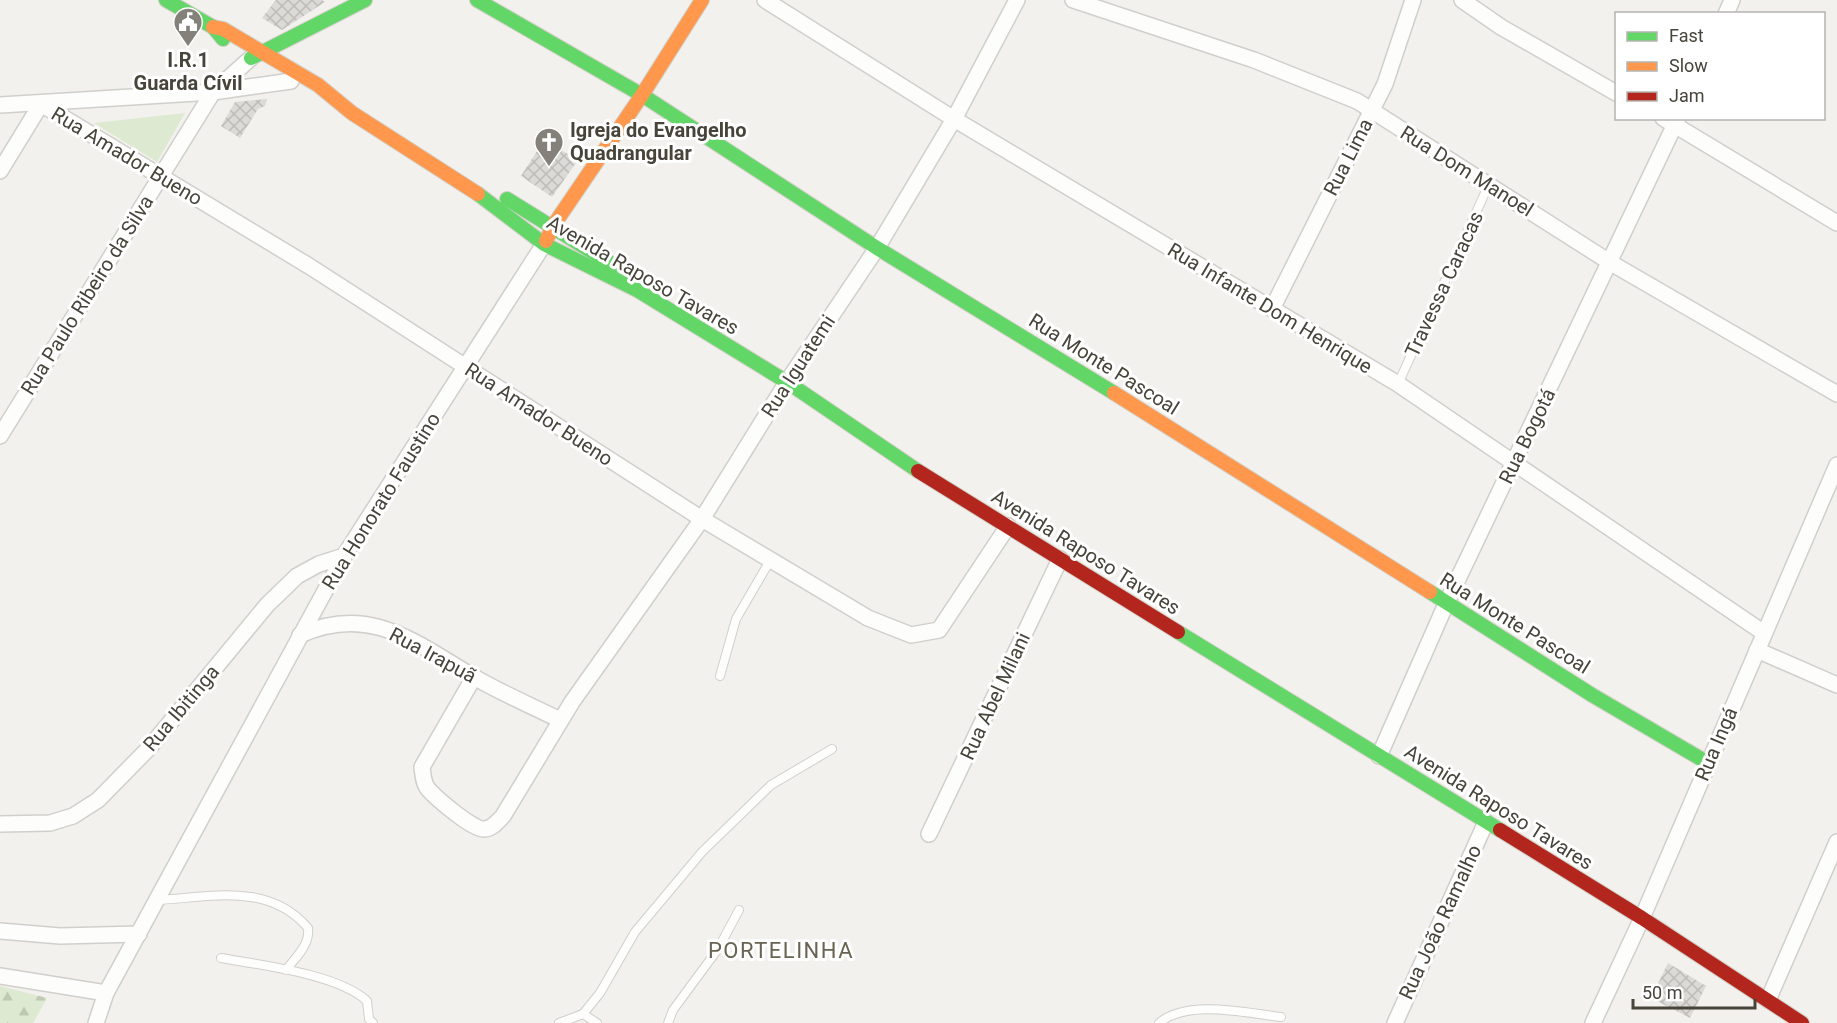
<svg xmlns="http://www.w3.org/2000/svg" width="1837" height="1023" font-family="Roboto,sans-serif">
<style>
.green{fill:#dde9d0}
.forest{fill:url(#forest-firs)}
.building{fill:url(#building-cross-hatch)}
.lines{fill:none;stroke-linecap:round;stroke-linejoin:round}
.lane-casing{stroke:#d0cfcb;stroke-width:10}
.street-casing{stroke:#d0cfcb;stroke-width:18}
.fast-casing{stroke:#d1d0c7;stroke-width:16}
.slow-casing{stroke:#d1d0c7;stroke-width:16}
.jam-casing{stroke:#d1d0c7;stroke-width:16}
.lane{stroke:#fdfdfc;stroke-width:8}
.street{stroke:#fdfdfc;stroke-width:15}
.fast{stroke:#63d668;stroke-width:14}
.slow{stroke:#ff974d;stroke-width:14}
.jam{stroke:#b3261e;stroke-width:14}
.labels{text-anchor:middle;stroke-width:6;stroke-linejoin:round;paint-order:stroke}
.poi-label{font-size:20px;font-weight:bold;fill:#47443a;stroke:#fff}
.street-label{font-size:20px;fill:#47443a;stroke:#fff}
.quarter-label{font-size:22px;letter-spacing:1.5px;fill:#696352;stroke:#fff}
</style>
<defs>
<pattern id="forest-firs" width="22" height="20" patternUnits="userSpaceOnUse" patternTransform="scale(1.5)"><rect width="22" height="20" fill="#dde9d0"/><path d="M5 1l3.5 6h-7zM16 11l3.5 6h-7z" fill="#bfc9b3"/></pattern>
<pattern id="building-cross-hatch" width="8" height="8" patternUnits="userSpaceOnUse" patternTransform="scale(1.5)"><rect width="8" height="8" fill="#dbdad6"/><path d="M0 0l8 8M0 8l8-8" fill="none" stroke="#bdbcb8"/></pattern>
</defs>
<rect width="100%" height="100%" fill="#f2f1ed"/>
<!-- green -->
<path class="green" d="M185,113L157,162L94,123Z"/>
<!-- forest -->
<path class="forest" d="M0,986L47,998L33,1023H0Z"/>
<!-- building -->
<g class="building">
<path d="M276,0H322L325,2L282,30L262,18Z"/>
<path d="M267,99L265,106L258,109L240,138L221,126L235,102Z"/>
<path d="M544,140L578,160L552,197L521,176Z"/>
<path d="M1668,963L1706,986L1690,1018L1651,998Z"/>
</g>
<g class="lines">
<!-- lane casing -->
<g class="lane-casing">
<g id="lane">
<path d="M1398,384L1489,184"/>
<path d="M720,676L736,619L771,559"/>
<path d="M158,900C211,897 269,882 308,928C310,945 296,957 286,970"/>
<path d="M221,958C260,965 338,974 367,1001L369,1019L373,1023"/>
<path d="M583,1014L597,1023"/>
<path d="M559,1023L583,1014L600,993L635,932L702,852L771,785L832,749"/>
<path d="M668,1023L673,1010L718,949L739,910"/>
<path d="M1159,1023C1188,999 1245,1013 1281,1017"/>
</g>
</g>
<!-- street casing -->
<g class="street-casing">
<g id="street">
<path d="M765,0L954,119L1398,384L1764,633"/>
<path d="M1073,0L1254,60L1357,101L1611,263L1837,394"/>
<path d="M1462,0L1501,27L1616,93"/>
<path d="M1726,14L1732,0"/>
<path d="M41,104L309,266L702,519L868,618L911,635L939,630L1008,526"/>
<path d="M0,105L213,92L291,81"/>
<path d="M1663,118L1837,223"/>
<path d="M0,171L41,104"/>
<path d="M1272,309L1385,84L1413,0"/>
<path d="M0,436L213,92L251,58"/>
<path d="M300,635C370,603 415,643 474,677C501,693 532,706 560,720"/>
<path d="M1757,650L1837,685"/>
<path d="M474,677L422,767C423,774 423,783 428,789C436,798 473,830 484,829C492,829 498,821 503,816L572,702L702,519L787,382L877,248L954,119L1017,0"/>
<path d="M1379,756L1446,604L1678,118"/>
<path d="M0,824L50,823L73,816L98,800L149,748L267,605L297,576L319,564L344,556"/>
<path d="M929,834L1060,559"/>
<path d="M0,931L60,936L139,934"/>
<path d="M0,976L106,993"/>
<path d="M1768,1000L1837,842"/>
<path d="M96,1023L106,993L344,556L544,244"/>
<path d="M1395,1023L1486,822"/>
<path d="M1593,1023L1642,918L1837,465"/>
</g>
</g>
<!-- fast casing -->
<g class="fast-casing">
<g id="fast">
<path d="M166,0L213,27L223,39"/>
<path d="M477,0L642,95L877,248L1114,393"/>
<path d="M251,58L365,0"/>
<path d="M478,194L544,244L637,290L787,382L918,471"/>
<path d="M507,199L615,266"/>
<path d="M1430,592L1592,695L1708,763"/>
<path d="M1178,632L1500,830"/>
</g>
</g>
<!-- slow casing -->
<g class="slow-casing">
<g id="slow">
<path d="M213,27L223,29L318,85L352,113L478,194"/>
<path d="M546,241L553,226L642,95L702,0"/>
<path d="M1114,393L1430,592"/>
</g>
</g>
<!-- jam casing -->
<g class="jam-casing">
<g id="jam">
<path d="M918,471L1178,632"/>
<path d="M1500,830L1642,918L1802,1023"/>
</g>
</g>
<!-- lane -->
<use href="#lane" class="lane"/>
<!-- street -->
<use href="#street" class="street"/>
<!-- fast -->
<use href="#fast" class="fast"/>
<!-- slow -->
<use href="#slow" class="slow"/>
<!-- jam -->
<use href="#jam" class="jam"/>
</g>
<!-- icons -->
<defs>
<g id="civic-pin" transform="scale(1.5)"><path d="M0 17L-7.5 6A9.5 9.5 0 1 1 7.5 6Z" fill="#838179" stroke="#fff"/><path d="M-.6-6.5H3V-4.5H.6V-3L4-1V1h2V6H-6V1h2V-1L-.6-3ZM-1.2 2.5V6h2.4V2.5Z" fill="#fff"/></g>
<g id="church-pin" transform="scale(1.5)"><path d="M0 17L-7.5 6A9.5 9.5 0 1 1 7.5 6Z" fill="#838179" stroke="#fff"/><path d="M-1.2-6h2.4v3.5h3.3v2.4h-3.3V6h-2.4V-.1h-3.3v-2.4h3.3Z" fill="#fff"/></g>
</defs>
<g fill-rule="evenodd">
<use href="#civic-pin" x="188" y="22"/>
<use href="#church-pin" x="549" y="142"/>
</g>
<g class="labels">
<!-- poi labels -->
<g class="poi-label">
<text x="188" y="67">I.R.1<tspan x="188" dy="23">Guarda Cívil</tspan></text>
<text x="570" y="137" text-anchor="start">Igreja do Evangelho<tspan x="570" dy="23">Quadrangular</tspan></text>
</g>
<!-- street labels -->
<g class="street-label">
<text transform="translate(127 156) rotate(31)" y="7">Rua Amador Bueno</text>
<text transform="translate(1348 157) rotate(-63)" y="7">Rua Lima</text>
<text transform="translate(1467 171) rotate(32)" y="7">Rua Dom Manoel</text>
<text transform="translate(643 275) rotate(30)" y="7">Avenida Raposo Tavares</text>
<text transform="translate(1444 284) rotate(-65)" y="7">Travessa Caracas</text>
<text transform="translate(87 295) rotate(-58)" y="7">Rua Paulo Ribeiro da Silva</text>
<text transform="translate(1270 308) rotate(31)" y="7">Rua Infante Dom Henrique</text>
<text transform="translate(1104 364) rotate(32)" y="7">Rua Monte Pascoal</text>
<text transform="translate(798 366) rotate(-57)" y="7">Rua Iguatemi</text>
<text transform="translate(539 414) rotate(33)" y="7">Rua Amador Bueno</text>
<text transform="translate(1527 436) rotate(-64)" y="7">Rua Bogotá</text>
<text transform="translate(381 501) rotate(-58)" y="7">Rua Honorato Faustino</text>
<text transform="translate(1086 552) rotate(32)" y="7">Avenida Raposo Tavares</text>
<text transform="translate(1515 623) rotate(32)" y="7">Rua Monte Pascoal</text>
<text transform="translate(433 655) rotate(28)" y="7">Rua Irapuã</text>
<text transform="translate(995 696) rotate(-65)" y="7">Rua Abel Milani</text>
<text transform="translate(181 708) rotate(-50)" y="7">Rua Ibitinga</text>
<text transform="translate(1716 744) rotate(-67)" y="7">Rua Ingá</text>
<text transform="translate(1499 807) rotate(32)" y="7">Avenida Raposo Tavares</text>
<text transform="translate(1440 922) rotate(-65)" y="7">Rua João Ramalho</text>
</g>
<!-- quarter labels -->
<g class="quarter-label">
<text x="781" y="958">PORTELINHA</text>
</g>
</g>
<!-- legend -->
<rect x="1615" y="12" width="210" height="108" fill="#ffffff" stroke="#b5b4b0" stroke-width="1.5"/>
<rect x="1627" y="32" width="30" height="9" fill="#63d668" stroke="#b5b4b0" stroke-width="1.5"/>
<text x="1669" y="42" font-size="18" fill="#47443a">Fast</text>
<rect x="1627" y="62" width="30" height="9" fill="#ff974d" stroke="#b5b4b0" stroke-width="1.5"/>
<text x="1669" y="72" font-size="18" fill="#47443a">Slow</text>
<rect x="1627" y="92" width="30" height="9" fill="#b3261e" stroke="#b5b4b0" stroke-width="1.5"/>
<text x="1669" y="102" font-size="18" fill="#47443a">Jam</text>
<!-- scale -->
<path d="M1633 999v9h122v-9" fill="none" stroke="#47443a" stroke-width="3"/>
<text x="1642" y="999" font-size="18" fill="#47443a" stroke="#ffffff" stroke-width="4.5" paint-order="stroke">50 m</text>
</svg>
